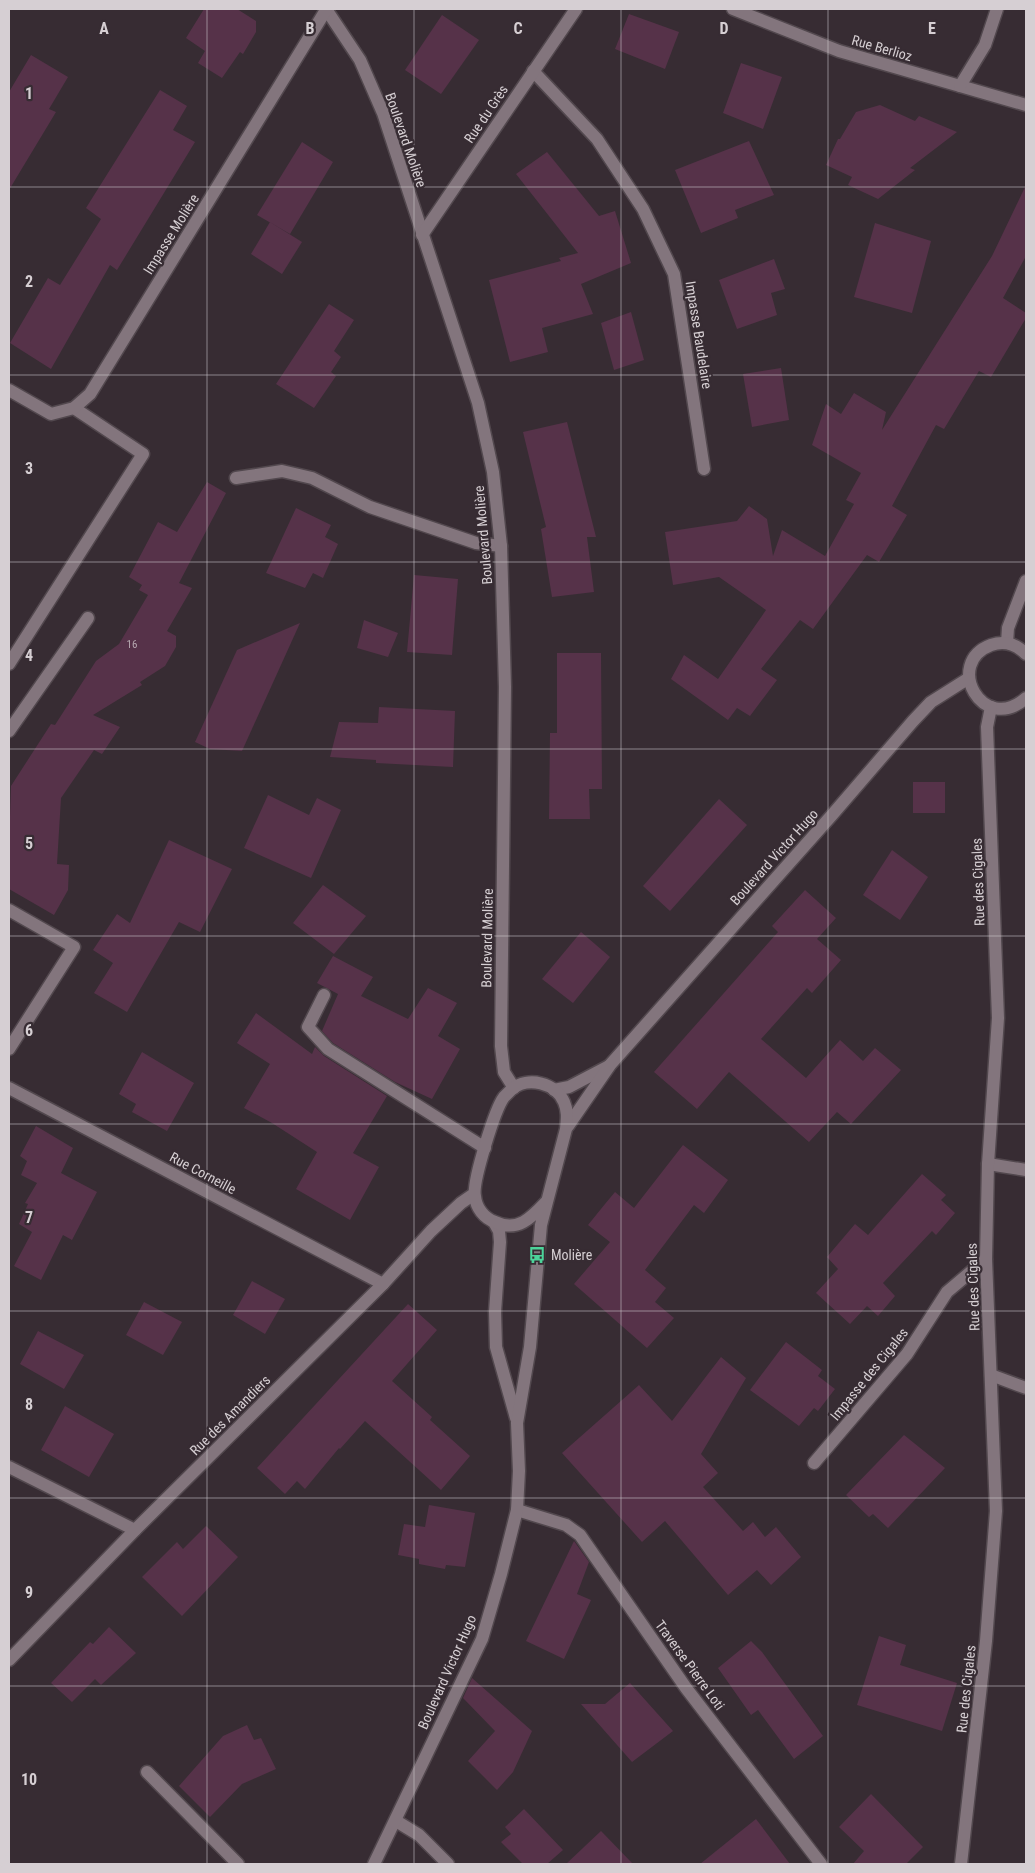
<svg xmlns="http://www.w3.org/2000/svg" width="1035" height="1873" font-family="'Roboto Condensed',sans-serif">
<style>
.building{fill:#563249}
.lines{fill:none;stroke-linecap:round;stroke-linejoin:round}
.service-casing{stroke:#52484e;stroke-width:15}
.minor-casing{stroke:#52484e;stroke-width:15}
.service{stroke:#83757d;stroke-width:12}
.minor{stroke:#83757d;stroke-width:12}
.grid{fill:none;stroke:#d6cfd3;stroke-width:1;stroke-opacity:0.55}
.labels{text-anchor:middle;stroke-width:4.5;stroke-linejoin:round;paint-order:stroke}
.number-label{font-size:11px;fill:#b6a8b0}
.street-label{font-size:14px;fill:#d6cfd3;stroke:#372c33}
.poi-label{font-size:14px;fill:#d6cfd3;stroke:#372c33;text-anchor:start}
.grid-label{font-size:16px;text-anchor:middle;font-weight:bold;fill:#d6cfd3;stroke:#372c33;stroke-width:4.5;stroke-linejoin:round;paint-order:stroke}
</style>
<rect width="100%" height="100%" fill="#372c33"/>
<!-- building -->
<g class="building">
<path d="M204,9H237L256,21V32L243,54L240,52L222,78L198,63L205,51L186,38Z"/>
<path d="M629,14L679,32L665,69L615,49Z"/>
<path d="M442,15L479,40L441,94L405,70Z"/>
<path d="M31,55L68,77L49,109L56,112L9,190V92Z"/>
<path d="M741,63L782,77L763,129L723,113Z"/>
<path d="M160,90L187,106L173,130L195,142L117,270L110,265L51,369L10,343L48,278L60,285L101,219L86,208Z"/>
<path d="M880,105L915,121L919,116L957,132L910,168L915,170L878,199L848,185L852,177L826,165L838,139H840L856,112Z"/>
<path d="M749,141L774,195L735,210L738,218L701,233L675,170Z"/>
<path d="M302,142L333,162L290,234L257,215Z"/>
<path d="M547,152L599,216L615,211L631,263L581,284L593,314L542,328L548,352L510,362L489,280L561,261L559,258L578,253L516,174Z"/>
<path d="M1026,185V256L1003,298L1026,313V318L991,377L979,371L944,429L936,425L892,506L907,515L879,562L867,555L813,629L800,620L761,669L777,680L750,716L737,708L728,720L671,679L684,655L718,679L766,610L719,577L673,585L665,532L737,521L749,506L767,519L773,556L782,530L825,556L854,504L846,500L861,473L812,445L826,404L841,414L854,393L886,412L882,430L992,256Z"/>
<path d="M270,222L302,242L282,274L251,254Z"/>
<path d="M875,223L931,241L912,313L854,297Z"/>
<path d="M774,259L785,289L771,293L777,315L737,329L719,280Z"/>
<path d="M329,304L354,320L334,351L341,357L331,372L336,376L314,408L276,384Z"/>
<path d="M631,312L644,360L614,370L601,323Z"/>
<path d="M781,368L789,420L752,427L743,374Z"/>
<path d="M567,422L596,537H587L594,592L552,597L541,529L546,527L523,432Z"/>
<path d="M207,482L226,493L179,583L192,588L167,631L176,636V647L165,666L140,682L142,685L93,715L120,727L102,754L94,750L61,798L57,864L69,865L68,890L54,915L9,889V816H10L11,786L51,724L55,725L96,661L119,644L148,595L139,590L142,585L129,577L158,522L177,532Z"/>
<path d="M296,508L331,525L325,537L338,544L323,578L313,573L305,588L266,573Z"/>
<path d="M414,575L458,579L452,655L407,652Z"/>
<path d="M364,620L398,633L388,657L357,648Z"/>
<path d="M300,623L242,751L210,749L195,742L237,650Z"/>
<path d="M557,653H601L602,789H589L590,819H549L550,733H557Z"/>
<path d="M379,707L455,711L453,767L376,763V760L330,757L339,722L378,723Z"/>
<rect x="913" y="782" width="32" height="31"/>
<path d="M268,795L309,815L317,798L341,810L311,878L244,848Z"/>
<path d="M719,799L747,825L670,911L643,886Z"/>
<path d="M169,840L232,869L200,932L179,922L127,1012L94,993L113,963L93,950L117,914L130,923Z"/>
<path d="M892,850L928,877L900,920L863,895Z"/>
<path d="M323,885L366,916L334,954L293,923Z"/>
<path d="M805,890L836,918L817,939L841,960L812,993L807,988L761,1039L806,1078L840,1040L863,1061L875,1048L901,1070L851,1124L837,1112L809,1142L729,1072L697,1109L654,1072L778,932L772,926Z"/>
<path d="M581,932L610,957L573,1003L542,979Z"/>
<path d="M333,956L373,977L361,996L408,1019L428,988L457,1003L438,1036L460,1049L432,1099L395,1082L333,1043L322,1031L338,994L317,983Z"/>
<path d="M256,1013L312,1054L315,1047L324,1056L387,1096L353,1153L379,1167L350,1220L296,1189L317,1152L272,1123L244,1108L270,1064L237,1043Z"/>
<path d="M142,1052L194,1083L167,1131L132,1112L136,1104L119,1094Z"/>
<path d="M36,1126L73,1148L61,1173L97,1192L72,1240L63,1235L41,1280L14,1266L32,1232L19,1224L28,1204L25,1203L37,1183L21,1175L27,1161L20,1156Z"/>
<path d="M683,1145L728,1180L704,1213L694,1205L645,1270L666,1288L655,1302L674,1318L647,1348L574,1284L610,1242L588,1225L605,1204L615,1192L634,1208Z"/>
<path d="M922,1174L946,1195L941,1200L955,1213L936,1235L932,1231L883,1283L895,1296L878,1316L867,1306L850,1324L816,1293L838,1269L827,1257L855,1224L868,1235Z"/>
<path d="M252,1281L285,1299L265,1334L233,1315Z"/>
<path d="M144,1302L182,1322L163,1355L126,1335Z"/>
<path d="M408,1304L437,1330L392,1381L432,1417L430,1420L470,1456L441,1490L365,1421L340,1449L339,1448L305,1489L297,1481L285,1494L257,1468Z"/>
<path d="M38,1331L84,1355L64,1389L20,1364Z"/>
<path d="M786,1342L822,1370L818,1376L835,1389L818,1411L814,1408L799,1426L750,1390Z"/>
<path d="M721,1357L746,1378L701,1454L718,1473L703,1487L743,1531L753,1522L765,1537L776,1527L801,1557L771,1585L757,1570L728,1595L665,1521L642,1542L562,1453L639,1385L672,1421Z"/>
<path d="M65,1406L114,1434L89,1477L41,1450Z"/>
<path d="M904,1435L945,1468L888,1528L873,1514L869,1517L846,1495Z"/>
<path d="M429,1505L475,1513L465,1567L446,1565L445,1569L419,1564V1559L398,1555L404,1524L425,1527Z"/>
<path d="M206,1526L238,1557L182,1616L142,1577L177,1542L183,1549Z"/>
<path d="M574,1541L589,1562L577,1594L591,1600L564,1659L526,1641Z"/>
<path d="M109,1627L136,1653L101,1685L95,1679L72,1702L51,1683L90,1642L93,1644Z"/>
<path d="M879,1636L906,1645L900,1665L957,1683L942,1731L857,1705Z"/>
<path d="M751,1641L762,1652L823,1736L794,1759L758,1710L751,1715L718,1668Z"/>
<path d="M472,1678L532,1731L513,1772L497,1790L468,1761L495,1731L463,1698Z"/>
<path d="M630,1683L673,1731L632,1762L581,1704H605Z"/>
<path d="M247,1725L254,1740L261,1738L276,1769L242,1784L210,1817L179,1786L223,1736Z"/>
<path d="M871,1794L923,1847L906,1864H853L864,1851L839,1827Z"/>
<path d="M524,1809L563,1850L547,1864H523L501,1842L511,1834L505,1827Z"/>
<path d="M756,1819L790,1864H700L741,1831Z"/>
<path d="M601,1831L633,1864H566Z"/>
</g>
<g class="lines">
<!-- service casing -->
<g class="service-casing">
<g id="service">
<path d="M236,478L282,471L312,478L370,507L476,543L501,546"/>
<path d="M9,664L143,454L74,408"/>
<path d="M324,995L308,1027L328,1049L485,1148"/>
<path d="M988,1164L1026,1170"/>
<path d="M991,1375L1026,1388"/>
<path d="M814,1463L907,1354L947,1292L986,1259"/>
<path d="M9,1467L135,1530"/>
<path d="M147,1772L238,1864"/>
</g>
</g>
<!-- minor casing -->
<g class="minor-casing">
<g id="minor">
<path d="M326,9L360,60L383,113L478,403L493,472L501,546L505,687L501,1046L504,1072L514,1088"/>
<path d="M733,9L839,51L1026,105"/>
<path d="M533,71L597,139L643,209L674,274L704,469"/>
<path d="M960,86L985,45L997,9"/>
<path d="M422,235L576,9"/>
<path d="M9,390L51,414L74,408L90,394L326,10"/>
<path d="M1007,643L1008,628L1026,581"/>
<path d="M1026,654C1017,645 1005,640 991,645C943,663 983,736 1026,698"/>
<path d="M9,731L88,618"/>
<path d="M9,910L74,947L9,1049"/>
<path d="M9,1088L383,1284"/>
<path d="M554,1090L569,1087L609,1066"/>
<path d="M568,1126L610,1065L832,815L913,721L931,702L969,678"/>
<path d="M494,1222L499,1231L500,1242L495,1312L496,1347L516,1418"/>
<path d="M517,1510L566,1525L580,1535L686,1688L821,1864"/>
<path d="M9,1660L135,1530L383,1284L431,1231L461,1203L474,1194"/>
<path d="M396,1821L419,1835L448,1864"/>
<path d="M374,1864L482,1639L501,1574L517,1510L519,1471L517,1423L530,1347L541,1225L566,1129C567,1119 568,1111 564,1102C556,1083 528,1076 512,1089C509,1092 506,1095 504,1097C495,1109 472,1182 475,1196C476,1208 484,1218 495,1222C518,1233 532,1217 547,1201"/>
<path d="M961,1864L986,1641L996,1511L986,1259L988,1164L998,1018L987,727L991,707"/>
</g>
</g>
<!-- service -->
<use href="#service" class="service"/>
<!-- minor -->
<use href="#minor" class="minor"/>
</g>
<!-- grid -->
<path class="grid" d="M207,9V1864M414,9V1864M621,9V1864M828,9V1864M9,187H1026M9,375H1026M9,562H1026M9,749H1026M9,936H1026M9,1124H1026M9,1311H1026M9,1498H1026M9,1686H1026"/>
<!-- icons -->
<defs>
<g id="bus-bare" transform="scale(1.35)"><path d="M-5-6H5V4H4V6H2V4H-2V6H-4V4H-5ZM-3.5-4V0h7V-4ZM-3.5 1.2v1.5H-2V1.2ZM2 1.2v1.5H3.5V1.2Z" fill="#4cd39a" stroke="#372c33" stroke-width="2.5" paint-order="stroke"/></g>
</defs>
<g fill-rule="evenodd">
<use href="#bus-bare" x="537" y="1255"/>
</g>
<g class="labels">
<!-- number labels -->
<g class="number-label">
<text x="132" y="648">16</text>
</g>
<!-- street labels -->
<g class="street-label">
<text transform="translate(882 48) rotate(16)" y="5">Rue Berlioz</text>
<text transform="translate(486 114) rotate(-56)" y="5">Rue du Grès</text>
<text transform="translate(406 140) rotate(71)" y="5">Boulevard Molière</text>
<text transform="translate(171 234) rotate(-58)" y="5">Impasse Molière</text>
<text transform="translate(699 335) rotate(81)" y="5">Impasse Baudelaire</text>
<text transform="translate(483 535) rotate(-95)" y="5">Boulevard Molière</text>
<text transform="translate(774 857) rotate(-48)" y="5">Boulevard Victor Hugo</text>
<text transform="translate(978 882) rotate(-92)" y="5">Rue des Cigales</text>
<text transform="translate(487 938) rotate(-89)" y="5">Boulevard Molière</text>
<text transform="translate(203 1173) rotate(28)" y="5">Rue Corneille</text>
<text transform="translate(973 1287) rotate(-92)" y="5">Rue des Cigales</text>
<text transform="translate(869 1374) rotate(-51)" y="5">Impasse des Cigales</text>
<text transform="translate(230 1415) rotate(-45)" y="5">Rue des Amandiers</text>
<text transform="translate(690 1665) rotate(54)" y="5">Traverse Pierre Loti</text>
<text transform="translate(447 1672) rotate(-66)" y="5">Boulevard Victor Hugo</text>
<text transform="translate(966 1689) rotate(-84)" y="5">Rue des Cigales</text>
</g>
<!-- poi labels -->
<g class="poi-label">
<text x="551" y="1260">Molière</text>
</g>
</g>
<g class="grid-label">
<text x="104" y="34">A</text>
<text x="310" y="34">B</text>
<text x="518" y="34">C</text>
<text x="724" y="34">D</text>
<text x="932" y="34">E</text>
<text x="29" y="99">1</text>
<text x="29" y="287">2</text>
<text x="29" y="474">3</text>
<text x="29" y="661">4</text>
<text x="29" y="849">5</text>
<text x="29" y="1036">6</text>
<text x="29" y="1223">7</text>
<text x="29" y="1410">8</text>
<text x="29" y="1598">9</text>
<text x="29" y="1785">10</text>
</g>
<!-- border -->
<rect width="1035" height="1873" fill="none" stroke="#d6cfd3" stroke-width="20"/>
</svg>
